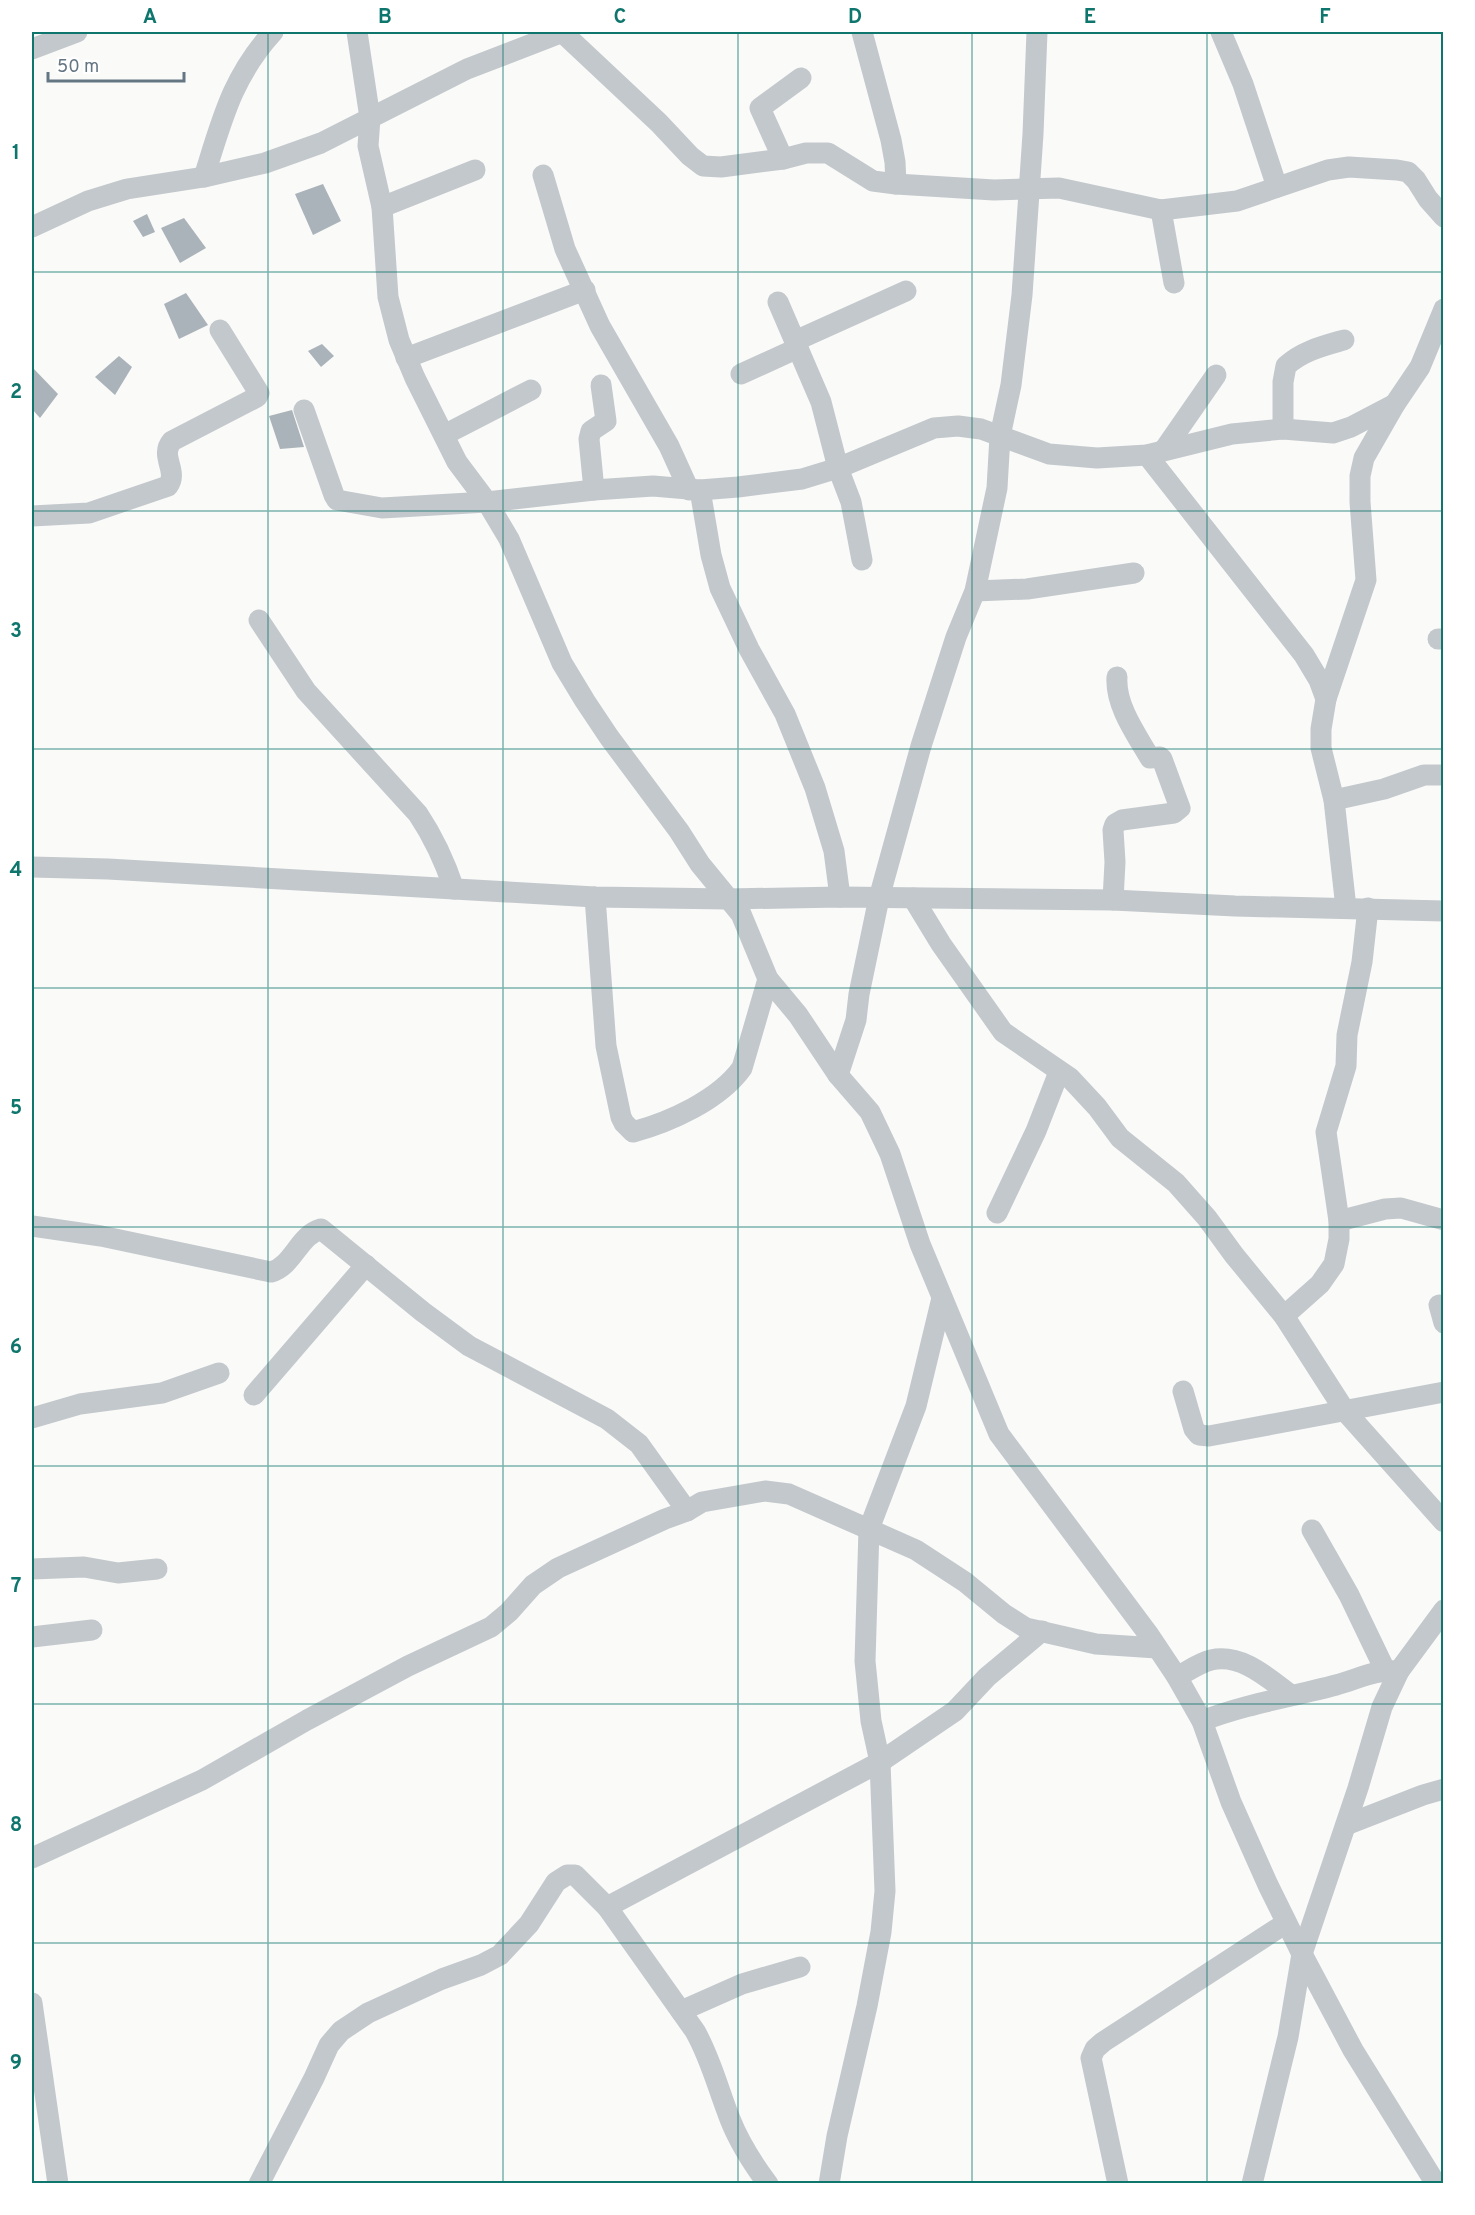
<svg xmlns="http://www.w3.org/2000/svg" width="1475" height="2215" font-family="Overpass,sans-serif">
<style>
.building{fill:#aab3b9}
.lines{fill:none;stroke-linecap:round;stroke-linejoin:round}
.minor{stroke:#c3c8cc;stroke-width:21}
.grid{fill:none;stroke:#0f766e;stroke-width:1.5;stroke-opacity:0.55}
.neatline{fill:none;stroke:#0f766e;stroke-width:2}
.grid-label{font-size:20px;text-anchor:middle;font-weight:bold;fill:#0f766e}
</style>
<rect width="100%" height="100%" fill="#fafaf8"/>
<!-- building -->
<g class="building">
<path d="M323,184L341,221L313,235L295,194Z"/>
<path d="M147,214L155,232L143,237L133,221Z"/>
<path d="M184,218L206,248L180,263L161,228Z"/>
<path d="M186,293L208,325L179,339L164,304Z"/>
<path d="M322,344L334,356L321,367L308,351Z"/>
<path d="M119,356L132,367L115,395L95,377Z"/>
<path d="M32,367L58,394L40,418L32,409Z"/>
<path d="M292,410L304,447L280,449L269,416Z"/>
</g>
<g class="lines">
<!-- minor -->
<g class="minor">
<path d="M357,32L370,118L368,146L382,207L388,297L399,340L415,378L457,462L487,502L509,539L562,663L585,701L609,737L679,831L700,864L741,914L768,979L798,1015L838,1075L870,1112L890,1154L920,1244L999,1434L1149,1635L1177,1677L1202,1721L1231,1802L1268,1885L1302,1954L1353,2050L1436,2184"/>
<path d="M562,32L659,123L690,156L703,166L721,167L783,159L806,153H828L873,181L896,184L994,190L1059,188L1161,210L1237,201L1328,170L1349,167L1397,170L1408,172L1416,180L1428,199L1444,217"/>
<path d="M862,32L891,140L895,162L896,184"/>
<path d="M1221,32L1243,84L1277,187"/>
<path d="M32,49L77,32"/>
<path d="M783,159L760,108L801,78"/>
<path d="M543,175L565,249L600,326L669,446L689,490"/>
<path d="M204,177C222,120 232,77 273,32"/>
<path d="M382,207L475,170"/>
<path d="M1161,210L1174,283"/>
<path d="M32,227L88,201L127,189L204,177L265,163L321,143L467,69L563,32"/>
<path d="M778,302L821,402L838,468L851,502L862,560"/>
<path d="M795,341L906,291"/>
<path d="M406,358L585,290"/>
<path d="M741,374L798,348"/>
<path d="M304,410L334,495L337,500L382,508L487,502L594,490L653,486L700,490L738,487L802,479L838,468L934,428L958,426L981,429L1049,454L1097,458L1147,455L1232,434L1283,429L1333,433L1351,427L1395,404"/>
<path d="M1283,429V382L1286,366C1302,351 1323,346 1344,340"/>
<path d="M444,435L531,390"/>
<path d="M1164,450L1216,375"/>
<path d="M1147,455L1304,655L1319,680L1326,699"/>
<path d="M594,490L589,439L591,431L606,421L601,385"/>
<path d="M700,490L711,555L720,588L749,649L785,714L815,788L834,851L840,897"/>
<path d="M32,516L89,513L168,486C179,471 159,456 172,441L257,397L259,393L220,330"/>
<path d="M975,591L1027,589L1134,573"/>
<path d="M259,620L306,691L418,814C434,838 445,862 454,889"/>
<path d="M1438,639H1444"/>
<path d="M1334,800L1384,789L1424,775H1444"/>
<path d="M32,867L108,869L595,897L727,899L840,897L1113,900L1235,906L1444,911"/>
<path d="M595,897L606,1046L621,1117L624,1123L633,1132C670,1122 719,1100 742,1068L768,979"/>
<path d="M913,898L941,944L1003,1032L1070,1078L1097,1107L1120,1138L1176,1183L1207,1218L1234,1255L1284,1316L1345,1411L1444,1522"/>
<path d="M1113,900L1115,862L1113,830L1115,824L1122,820L1174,813L1180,808L1162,759L1160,757L1150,758C1136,734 1115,705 1117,677"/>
<path d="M1346,908L1334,800L1321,748V729L1326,699L1366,580L1360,502V476L1364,458L1395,404L1420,367L1444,309"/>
<path d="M838,1075L856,1020L859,994L879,898L921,746L956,637L975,591L997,488L1000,436L1011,385L1022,295L1033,134L1037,32"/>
<path d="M997,1213L1036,1131L1059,1072"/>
<path d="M1339,1221L1385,1209L1401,1208L1444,1220"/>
<path d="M32,1226L101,1236L271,1272C293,1266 299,1235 321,1229L423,1312L469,1346L607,1419L639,1444L687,1511"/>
<path d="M1439,1305L1444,1323"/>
<path d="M1284,1316L1320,1284L1334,1264L1339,1239V1221L1326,1132L1346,1066L1347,1035L1362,962L1368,908"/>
<path d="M1183,1391L1194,1429L1199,1435L1209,1436L1444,1392"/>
<path d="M254,1395L366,1265"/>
<path d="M32,1418L80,1404L162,1393L219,1373"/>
<path d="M1312,1530L1349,1595L1385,1670"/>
<path d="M32,1569L84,1567L118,1573L157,1569"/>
<path d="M32,1637L92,1630"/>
<path d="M1177,1677C1188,1671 1199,1663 1211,1660C1242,1653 1269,1679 1291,1695"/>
<path d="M1202,1721C1246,1704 1291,1697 1336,1685C1358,1679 1376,1669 1399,1671"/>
<path d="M1346,1825L1423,1795L1444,1789"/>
<path d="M32,1858L202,1780L307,1720L408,1666L491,1627L509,1612L533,1585L558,1568L665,1519L687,1511L702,1502L765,1491L789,1494L916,1550L965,1582L1004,1614L1026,1628L1096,1644L1157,1648"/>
<path d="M607,1907L880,1762L955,1711L987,1677L1042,1631"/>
<path d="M32,2003L58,2184"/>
<path d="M681,2011L742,1984L800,1967"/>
<path d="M259,2184L314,2078L329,2045L341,2031L368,2013L442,1979L481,1965L500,1955L529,1924L556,1882L567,1875H575L607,1907L695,2031C711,2059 718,2089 730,2119C739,2142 753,2164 768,2184"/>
<path d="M829,2184L837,2136L867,2006L881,1932L885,1891L880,1762L871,1721L865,1661L869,1529L916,1406L942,1298"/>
<path d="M1118,2184L1091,2058L1095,2049L1103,2042L1286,1923"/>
<path d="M1252,2184L1288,2037L1302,1954L1358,1788L1382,1707L1399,1671L1444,1610"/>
</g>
</g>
<!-- grid -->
<path class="grid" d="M268,32V2184M503,32V2184M738,32V2184M972,32V2184M1207,32V2184M32,272H1444M32,511H1444M32,749H1444M32,988H1444M32,1227H1444M32,1466H1444M32,1704H1444M32,1943H1444"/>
<!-- border -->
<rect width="1475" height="2215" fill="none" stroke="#ffffff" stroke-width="66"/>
<!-- scale -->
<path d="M48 72v9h136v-9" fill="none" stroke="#657683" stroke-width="3"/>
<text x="57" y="72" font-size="18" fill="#657683" stroke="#ffffff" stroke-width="4.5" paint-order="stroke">50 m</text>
<rect x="33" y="33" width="1409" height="2149" class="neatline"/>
<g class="grid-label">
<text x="150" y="23">A</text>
<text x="385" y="23">B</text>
<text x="620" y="23">C</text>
<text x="855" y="23">D</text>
<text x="1090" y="23">E</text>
<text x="1325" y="23">F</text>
<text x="16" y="159">1</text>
<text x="16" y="398">2</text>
<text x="16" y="637">3</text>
<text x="16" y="876">4</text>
<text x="16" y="1114">5</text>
<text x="16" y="1353">6</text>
<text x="16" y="1592">7</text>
<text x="16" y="1831">8</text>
<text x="16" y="2069">9</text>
</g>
</svg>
